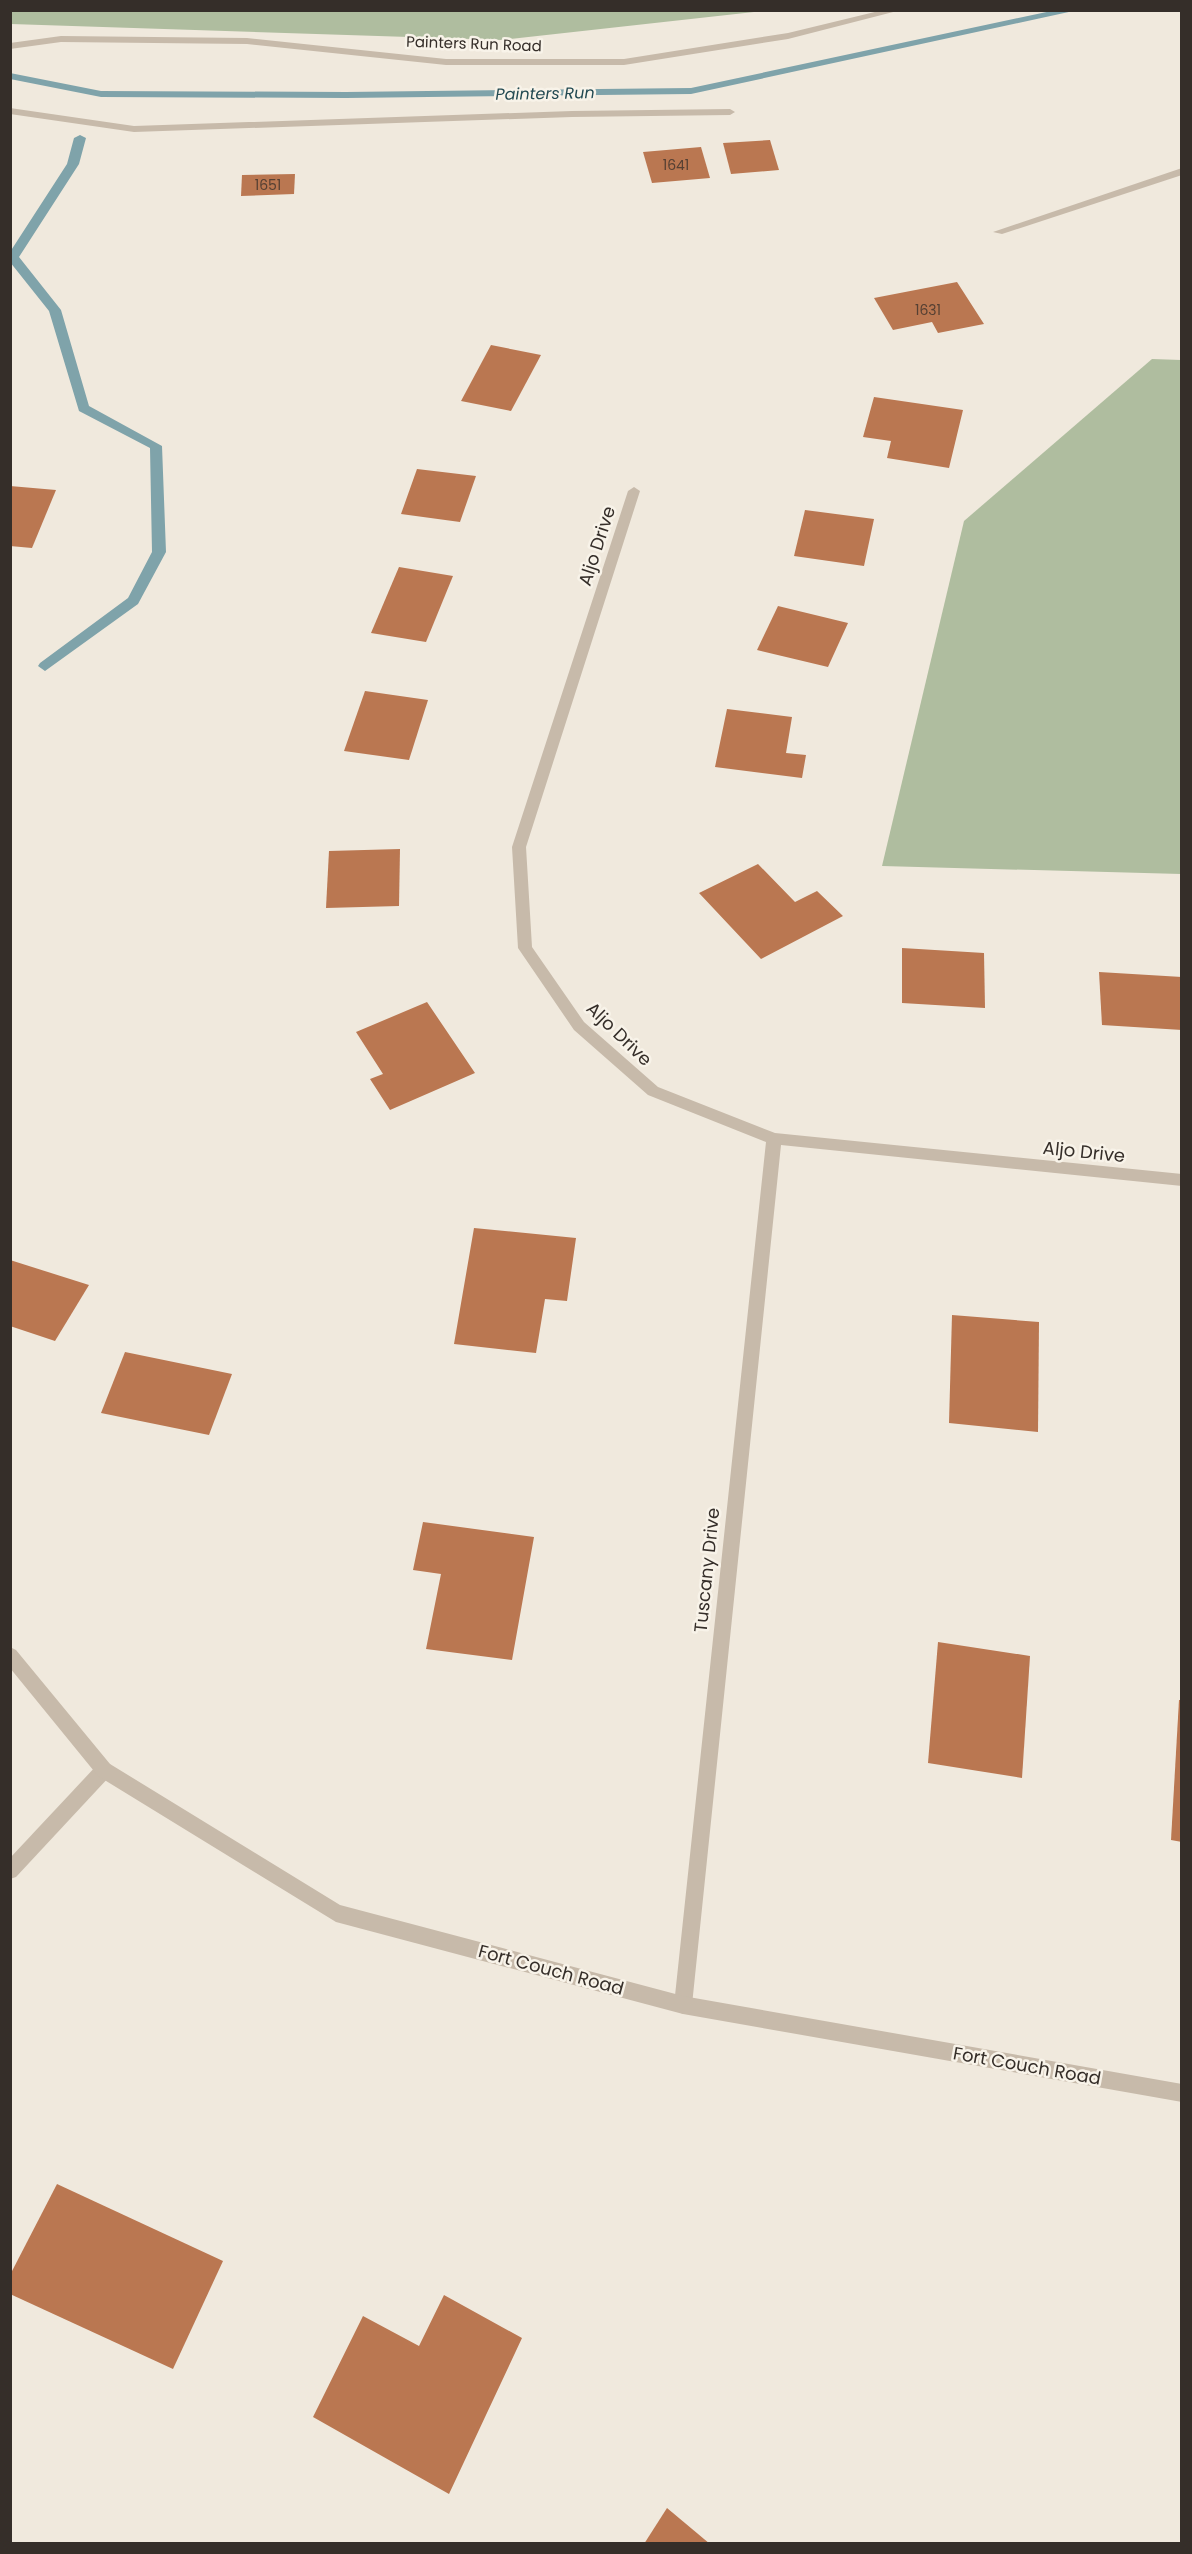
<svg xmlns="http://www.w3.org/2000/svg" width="1192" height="2554" font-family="Poppins,sans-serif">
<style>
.green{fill:#afbd9f}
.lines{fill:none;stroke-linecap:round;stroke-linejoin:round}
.stream{fill:#7fa3aa;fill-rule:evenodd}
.building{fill:#ba7751}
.service{fill:#c7baaa;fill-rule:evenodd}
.minor{fill:#c7baaa;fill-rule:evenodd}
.tertiary{fill:#c7baaa;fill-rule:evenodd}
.labels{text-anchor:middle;stroke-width:5;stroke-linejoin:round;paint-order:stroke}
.far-number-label{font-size:14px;fill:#564033}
.far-street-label{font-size:15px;fill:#352e29;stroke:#f8f3e9}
.far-water-label{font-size:16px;font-style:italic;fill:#234a52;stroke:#f8f3e9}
.street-label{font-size:18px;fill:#352e29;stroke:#f8f3e9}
</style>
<rect width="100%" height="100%" fill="#f0e9dd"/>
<!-- green -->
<g class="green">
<path d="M11,10H763V11L502,40L11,24Z"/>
<path d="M1152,359L1181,360V874L882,866L964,521Z"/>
</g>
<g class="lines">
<!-- stream -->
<g class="stream">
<path d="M1056,10H1078L691,94L346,98L101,97L10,79V73L101,91L346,92L691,88Z"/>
<path d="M80,135L86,138L79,164L19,257L61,310L89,406L162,446L166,552L138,604L45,671L38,666L40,663L128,598L152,552L150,448L79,411L49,311L10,262V252L67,164L74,138Z"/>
</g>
</g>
<!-- building -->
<g class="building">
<path d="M770,140L779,170L731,174L723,143Z"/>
<path d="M701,147L710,178L652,183L643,152Z"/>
<path d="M295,174L294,194L241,196L242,175Z"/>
<path d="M957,282L984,324L938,333L932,322L893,330L874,298Z"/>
<path d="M491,345L541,355L511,411L461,401Z"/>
<path d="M874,397L963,410L949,468L887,458L891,441L863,437Z"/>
<path d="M417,469L476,476L460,522L401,514Z"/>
<path d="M10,486L56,490L32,548L10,546Z"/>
<path d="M805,510L874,519L864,566L794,556Z"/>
<path d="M399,567L453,576L426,642L371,633Z"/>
<path d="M778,606L848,623L828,667L757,650Z"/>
<path d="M365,691L428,700L409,760L344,751Z"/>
<path d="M727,709L792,717L786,753L806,755L802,778L715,767Z"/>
<path d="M400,849L399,906L326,908L329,851Z"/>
<path d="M758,864L795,902L817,891L843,916L761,959L699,893Z"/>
<path d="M902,948L984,953L985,1008L902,1003Z"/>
<path d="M1099,972L1182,977V1030L1102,1025Z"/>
<path d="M427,1002L475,1073L390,1110L370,1079L383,1074L356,1032Z"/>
<path d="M474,1228L576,1238L567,1301L545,1299L536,1353L454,1344Z"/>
<path d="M10,1260L89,1285L55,1341L10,1326Z"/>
<path d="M952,1315L1039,1322L1038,1432L949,1423Z"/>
<path d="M125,1352L232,1374L209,1435L101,1413Z"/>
<path d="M423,1522L534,1537L512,1660L426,1649L441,1574L413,1570Z"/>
<path d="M938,1642L1030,1656L1022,1778L928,1763Z"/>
<path d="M1179,1700H1182V1842L1171,1840Z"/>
<path d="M57,2184L223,2261L173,2369L10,2294V2275Z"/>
<path d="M444,2295L522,2338L449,2494L313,2417L363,2316L419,2346Z"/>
<path d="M667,2508L710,2544H644Z"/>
</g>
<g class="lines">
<!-- service -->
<g class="service">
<path d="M10,108L134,126L572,111L730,109L735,112L730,115L572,117L134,132L10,114Z"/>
<path d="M1182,168V175L1002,234L993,232Z"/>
</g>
<!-- minor -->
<g class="minor">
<path d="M634,487L640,491L526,847L532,947L584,1022L658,1087L775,1133L1182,1174V1186L781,1145L692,2005L689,2011L683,2014L677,2011L674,2005L766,1142L648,1095L574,1030L518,948L512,847L628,491Z"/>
<path d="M104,1762L110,1764L113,1770L110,1776L16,1877L10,1879V1858L98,1764Z"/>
</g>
<!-- tertiary -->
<g class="tertiary">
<path d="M883,10H901L788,39L624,65H446L247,44L61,42L10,49V43L61,36L247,38L446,59H624L788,33Z"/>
<path d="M10,1647L16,1650L110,1764L340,1905L683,1996L1182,2084V2102L683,2014L336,1922L98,1776L10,1668Z"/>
</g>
</g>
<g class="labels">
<!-- far-number labels -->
<g class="far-number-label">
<text x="676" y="170">1641</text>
<text x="268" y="190">1651</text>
<text x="928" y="315">1631</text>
</g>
<!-- far-street labels -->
<g class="far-street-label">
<text transform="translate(474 44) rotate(2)" y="5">Painters Run Road</text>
</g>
<!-- far-water labels -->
<g class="far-water-label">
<text transform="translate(545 93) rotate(-1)" y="6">Painters Run</text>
</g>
<!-- street labels -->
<g class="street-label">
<text transform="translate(597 546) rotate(-72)" y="6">Aljo Drive</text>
<text transform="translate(619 1034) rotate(44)" y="6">Aljo Drive</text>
<text transform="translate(1084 1152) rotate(6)" y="6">Aljo Drive</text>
<text transform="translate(707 1570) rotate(-84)" y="6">Tuscany Drive</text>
<text transform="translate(551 1970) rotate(15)" y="6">Fort Couch Road</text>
<text transform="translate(1027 2066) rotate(10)" y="6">Fort Couch Road</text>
</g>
</g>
<!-- border -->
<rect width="1192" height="2554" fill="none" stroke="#352e29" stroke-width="24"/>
</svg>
